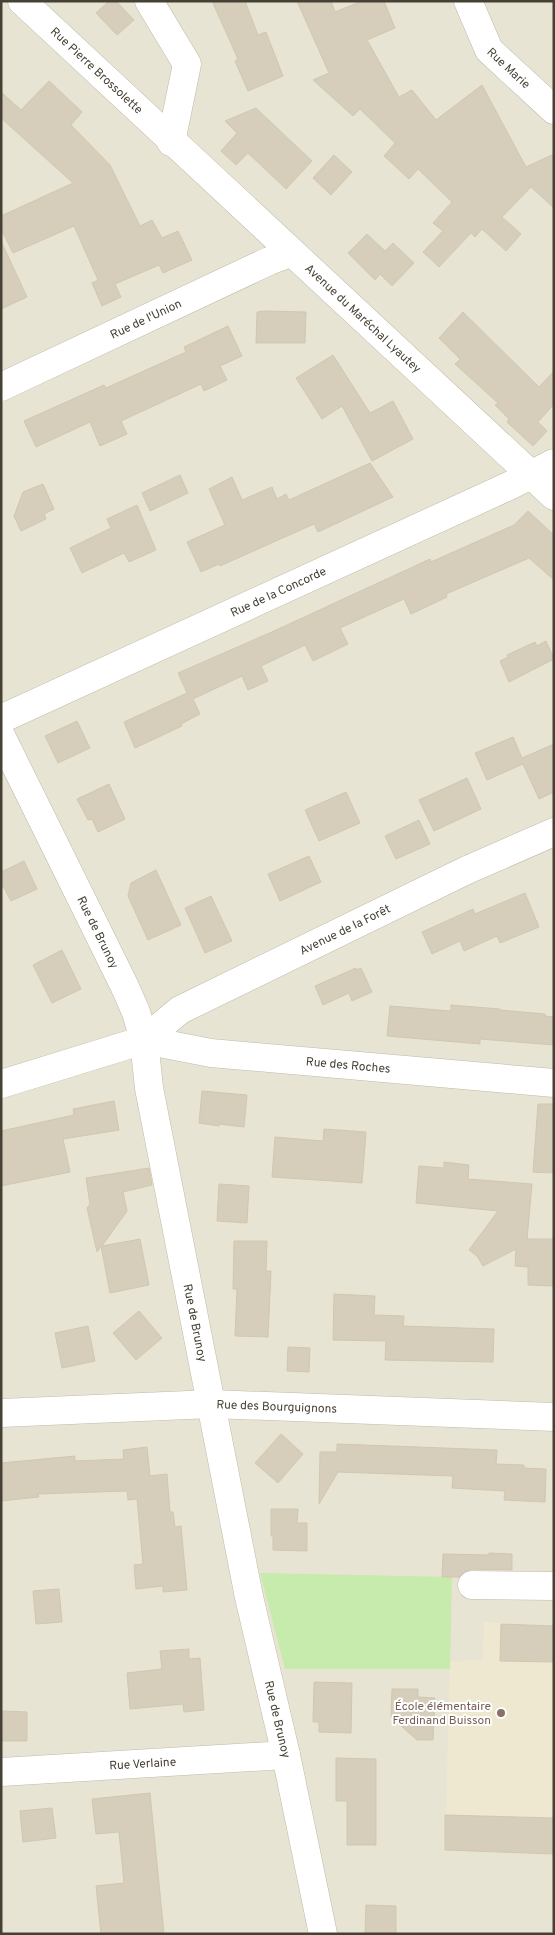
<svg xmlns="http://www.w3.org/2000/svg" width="555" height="1935" font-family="Overpass,sans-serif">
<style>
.residential{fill:#e8e4d3}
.education{fill:#ede8cf}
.green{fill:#c7eaad}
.building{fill:#d6cebb;stroke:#d1c7ad}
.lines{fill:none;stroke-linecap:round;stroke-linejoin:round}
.minor-casing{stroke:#bfbaa8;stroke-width:29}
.minor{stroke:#fff;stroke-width:28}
.education-dot{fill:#8d6e63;stroke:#fff;stroke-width:2}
.labels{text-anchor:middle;stroke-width:4;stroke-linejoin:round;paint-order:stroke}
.street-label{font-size:12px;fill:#464135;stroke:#fff}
.education-label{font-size:12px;fill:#785e54;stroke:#fff;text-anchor:end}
</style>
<rect width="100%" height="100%" fill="#f3f1e6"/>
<!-- residential -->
<rect class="residential" x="1" y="1" width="553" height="1933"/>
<!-- education -->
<path class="education" d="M484,1622L554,1626V1854L445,1850L450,1661L483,1660Z"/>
<!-- green -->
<path class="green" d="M260,1573L452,1577L450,1669H285Z"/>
<!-- building -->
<g class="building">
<path d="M109,1H116L134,20L117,35L96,13Z"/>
<path d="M212,1H245L258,35L266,32L283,76L248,91L235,61L238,59Z"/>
<path d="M297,1H331L335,12L362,1H384L395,28L367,40L399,97L412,90L436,120L482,85L526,167L554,154V208L531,187L502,217L521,234L506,251L482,229L475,237L471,233L439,267L423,252L443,231L433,223L452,202L418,169L409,179L384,156L395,143L360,109L353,116L313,80L329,73Z"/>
<path d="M49,81L82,112L71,125L110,165L140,226L152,220L162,238L178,231L192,260L163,273L159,265L115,284L121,297L102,306L92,283L98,280L74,226L13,253L1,229V216L73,183L1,118V92L21,110Z"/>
<path d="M256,108L312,161L286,189L248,153L236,165L221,151L237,133L225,121Z"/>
<path d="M334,155L352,172L331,195L313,178Z"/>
<path d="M367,234L385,251L393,243L414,263L392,286L380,274L375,280L348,253Z"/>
<path d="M1,241L27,297L1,309Z"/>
<path d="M265,311L306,312L305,343H256L257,312Z"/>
<path d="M463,312L539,387L554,371V404L538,422L547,431L533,446L507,422L509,419L495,405L498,403L455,364L460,359L439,338Z"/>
<path d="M228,326L242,356L220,366L227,380L204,391L201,384L121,421L127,434L100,446L90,422L36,447L24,421L104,385L106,388L186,352L184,347Z"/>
<path d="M333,355L370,413L393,401L413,439L372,461L342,406L322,419L296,378Z"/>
<path d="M370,463L393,497L318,532L314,524L220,566L219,564L201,572L187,542L225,525L209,489L232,477L242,500L272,487L277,499L286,494L289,500Z"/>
<path d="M180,475L188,493L150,511L142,493Z"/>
<path d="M43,484L54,509L44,514L46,519L21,531L14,516L23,492Z"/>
<path d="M137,505L156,550L129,562L124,553L82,573L70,548L111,528L107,519Z"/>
<path d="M528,511L554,535V580L529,558L446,594L447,597L411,614L404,599L340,628L348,644L313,661L305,645L261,666L268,681L248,690L242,676L193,699L200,714L181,724L182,726L135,748L124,722L187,693L178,673L274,631L430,559L431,562L514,525Z"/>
<path d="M546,641L554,659L509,682L500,661L508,657L507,655L535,642L537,646Z"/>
<path d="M77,721L90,748L58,763L45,736Z"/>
<path d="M513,737L522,758L554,744V792L539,799L523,764L487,780L475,753Z"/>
<path d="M467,778L481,809L434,831L419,800Z"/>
<path d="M109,784L125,819L98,832L92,819L88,820L77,799Z"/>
<path d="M346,792L360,823L319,841L305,810Z"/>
<path d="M419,820L430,844L396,859L385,836Z"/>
<path d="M309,856L321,882L280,901L268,874Z"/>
<path d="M24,861L37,889L11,901L1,882V872Z"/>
<path d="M156,870L181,925L148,940L128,896L131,883Z"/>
<path d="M525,893L539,927L500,943L497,936L464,951L460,941L432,954L422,932L473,909L475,914Z"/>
<path d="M211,896L232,941L205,953L185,908Z"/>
<path d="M62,950L81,989L52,1003L33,965Z"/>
<path d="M356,968V970L361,968L372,992L352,1001L349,993L323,1005L315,986Z"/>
<path d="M451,1005L500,1009V1010L545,1014V1016L554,1017V1045L480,1039V1044L387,1036L390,1006L451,1011Z"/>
<path d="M202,1091L247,1095L244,1127L219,1124V1126L199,1123Z"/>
<path d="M114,1101L119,1130L63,1139L70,1172L1,1186V1131L74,1115L73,1109Z"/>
<path d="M538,1104H554V1173L533,1172Z"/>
<path d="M324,1129L366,1132L362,1183L272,1177L275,1137L323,1141Z"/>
<path d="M444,1162L469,1165L468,1179L532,1184L527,1239H554V1286L528,1285V1267L515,1266L516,1249L483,1266L477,1256L469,1250L498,1211L416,1203L419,1166L444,1168Z"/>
<path d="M149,1168L152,1185L123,1192L127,1211L102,1246L140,1239L149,1285L110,1293L101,1246L97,1252L87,1208L90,1204L86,1178Z"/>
<path d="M219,1184L249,1186L247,1223L217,1221Z"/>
<path d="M234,1241H267L266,1271H271L268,1337L235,1336L237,1289H233Z"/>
<path d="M334,1294L375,1296L374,1315L404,1316L403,1326L494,1329L493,1362L385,1360L386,1341L333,1340Z"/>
<path d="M139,1311L162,1338L136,1360L113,1333Z"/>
<path d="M88,1326L95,1361L62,1368L55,1333Z"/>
<path d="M288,1347L310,1348L309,1372L287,1371Z"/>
<path d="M281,1434L303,1454L278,1483L255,1463Z"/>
<path d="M337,1444L497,1450L496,1464L524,1465V1468L546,1469L545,1502L504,1500L505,1491L452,1488L453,1476L338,1472L319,1504L320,1452H337Z"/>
<path d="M147,1447L150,1476L167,1474L170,1512H173L175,1527L181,1526L187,1590L163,1592V1586L136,1589L134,1565L143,1564L137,1499L128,1500L127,1491L38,1494L39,1497L1,1501V1463L75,1456V1461L124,1459L123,1450Z"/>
<path d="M271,1509H298L297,1523H307V1551L273,1550V1536H271Z"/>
<path d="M489,1553L512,1554V1570L472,1569L464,1572L459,1577H442L443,1554L489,1555Z"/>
<path d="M59,1589L62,1622L36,1624L33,1591Z"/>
<path d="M501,1624L554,1626V1662L500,1661Z"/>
<path d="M189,1649V1659L200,1658L204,1710L184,1712L183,1704L130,1709L127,1673L162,1669L160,1651Z"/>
<path d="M314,1682L352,1683L351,1733L319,1732V1722H313Z"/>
<path d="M392,1689H418V1697L435,1698L433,1740H417L391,1717Z"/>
<path d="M1,1711L27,1712V1741H1Z"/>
<path d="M336,1758L376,1759V1845H347V1801H336Z"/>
<path d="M150,1793L164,1934H101L96,1886L124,1883L119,1832L96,1834L92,1799Z"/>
<path d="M52,1808L56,1838L23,1842L20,1811Z"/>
<path d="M445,1815L554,1818V1854L445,1850Z"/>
<path d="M366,1905L396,1906V1934H365Z"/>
</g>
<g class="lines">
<!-- minor casing -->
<g class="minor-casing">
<g id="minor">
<path id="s1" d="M22,1L554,496"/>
<path d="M149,1L187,64L171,142"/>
<path id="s2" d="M468,1L489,50L554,110"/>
<path id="s3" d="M1,387L269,261L290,253"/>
<path id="s4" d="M1,719L511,485L554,463"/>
<path id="s5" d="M1,736L124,985L136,1012L144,1040L149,1088L249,1597L286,1755L323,1934"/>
<path id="s6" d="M144,1040L211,1053L554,1083"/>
<path id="s7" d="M1,1084L144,1040L180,1010L467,870L554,832"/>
<path id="s8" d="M1,1413L212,1404L554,1417"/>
<path d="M472,1585L554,1586"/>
<path id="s9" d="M1,1772L286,1755"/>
</g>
</g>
<!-- minor -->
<use href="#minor" class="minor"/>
</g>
<!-- markers -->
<circle class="education-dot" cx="501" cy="1713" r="5"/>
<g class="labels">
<!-- street labels -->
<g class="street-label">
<text dy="4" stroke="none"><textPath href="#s2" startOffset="80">Rue Marie</textPath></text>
<text dy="4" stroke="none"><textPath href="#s1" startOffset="102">Rue Pierre Brossolette</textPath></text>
<text dy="4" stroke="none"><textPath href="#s3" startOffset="160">Rue de l'Union</textPath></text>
<text dy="4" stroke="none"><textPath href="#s1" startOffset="466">Avenue du Maréchal Lyautey</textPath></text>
<text dy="4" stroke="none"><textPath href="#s4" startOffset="305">Rue de la Concorde</textPath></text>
<text dy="4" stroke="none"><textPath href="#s7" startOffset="380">Avenue de la Forêt</textPath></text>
<text dy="4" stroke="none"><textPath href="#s5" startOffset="219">Rue de Brunoy</textPath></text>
<text dy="4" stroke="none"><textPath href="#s6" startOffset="206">Rue des Roches</textPath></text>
<text dy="4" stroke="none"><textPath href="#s5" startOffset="624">Rue de Brunoy</textPath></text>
<text dy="4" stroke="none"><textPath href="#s8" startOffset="276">Rue des Bourguignons</textPath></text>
<text dy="4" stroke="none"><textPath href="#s5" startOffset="1029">Rue de Brunoy</textPath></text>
<text dy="4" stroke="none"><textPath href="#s9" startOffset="142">Rue Verlaine</textPath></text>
</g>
<!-- education labels -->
<g class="education-label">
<text x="491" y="1710">École élémentaire<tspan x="491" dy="14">Ferdinand Buisson</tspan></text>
</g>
</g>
<!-- border -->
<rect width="555" height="1935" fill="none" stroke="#464135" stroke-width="5"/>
</svg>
